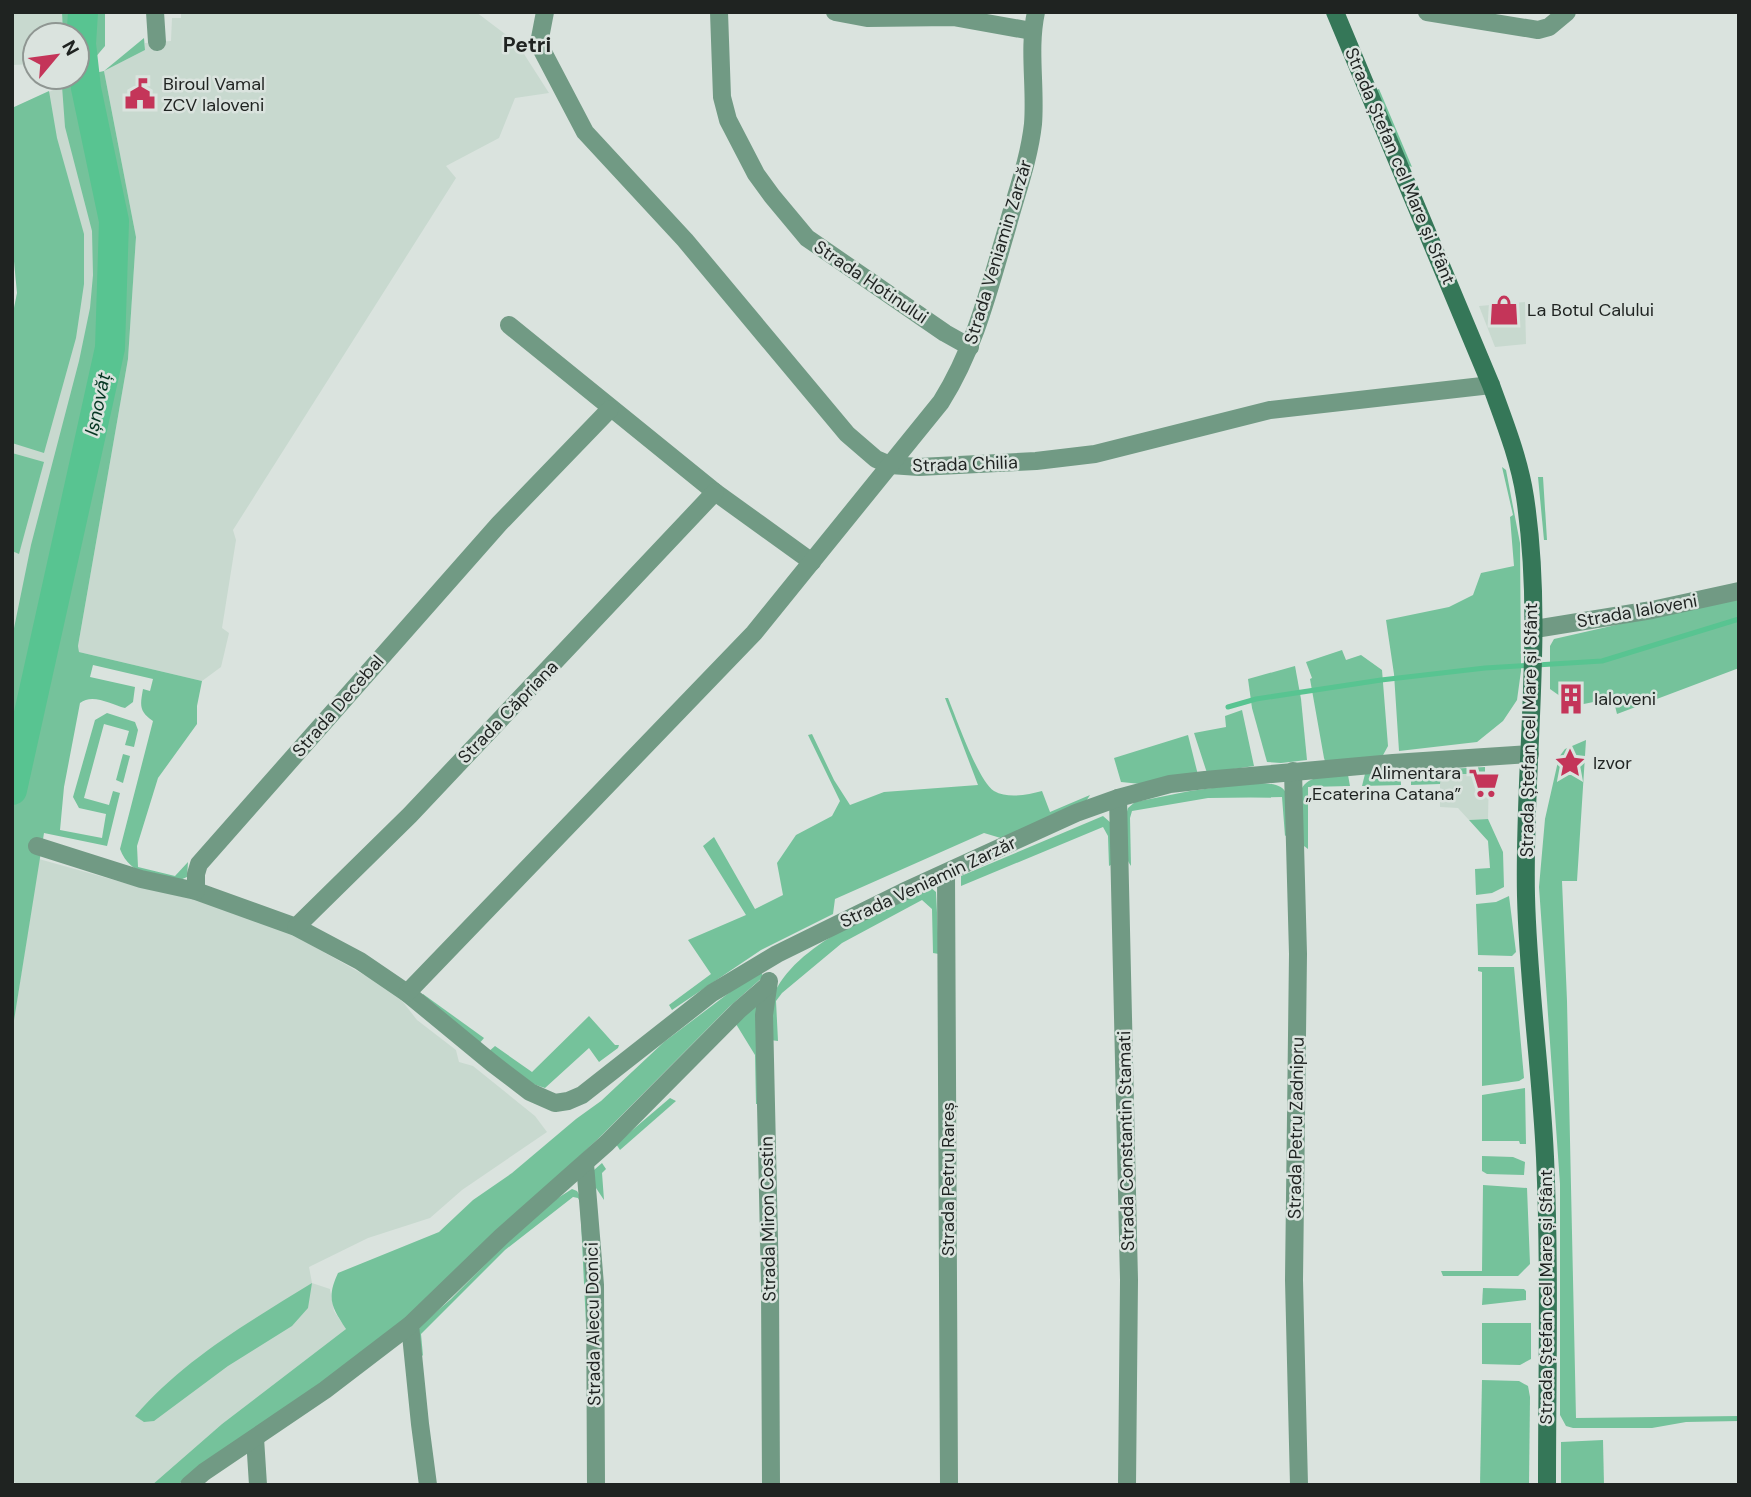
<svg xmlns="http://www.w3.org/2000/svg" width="1751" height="1497" font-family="'DM Sans',sans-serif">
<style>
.built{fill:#c8d9cf}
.green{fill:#75c29b}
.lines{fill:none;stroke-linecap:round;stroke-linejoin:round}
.stream{stroke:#58c491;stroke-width:5}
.river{stroke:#58c491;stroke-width:30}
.street{stroke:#719a84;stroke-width:18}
.secondary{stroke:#357758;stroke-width:18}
.labels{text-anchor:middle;stroke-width:5;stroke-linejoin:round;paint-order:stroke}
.poi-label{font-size:18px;fill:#1f2321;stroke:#dae3de;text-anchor:start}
.street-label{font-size:18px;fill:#1f2321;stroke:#dae3de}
.water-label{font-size:19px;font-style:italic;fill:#053622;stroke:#dae3de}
.quarter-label{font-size:21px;font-weight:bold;fill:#1f2321;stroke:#dae3de}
</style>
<rect width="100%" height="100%" fill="#dae3de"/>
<!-- built -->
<g class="built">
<path d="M12,12H62L63,35H35V64L12,65Z"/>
<path d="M181,12H476L517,43L549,93L515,98L499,138L446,166L456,178L233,530L236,540L222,628L229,633L221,667L202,681L79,652L78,646L128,359L136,237L104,71L145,50V43L171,41L172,18H181Z"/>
<path d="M67,84L97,232L96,287L12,674V318L17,293L12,240V108Z"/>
<path d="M1525,302L1526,344L1495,347L1479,306Z"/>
<path d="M1440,774H1489L1488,819L1469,820L1458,808L1440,807Z"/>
<path d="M39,859L132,885L218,905L290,933L396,993L417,1020L456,1050L459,1062L473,1066L535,1116L547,1132L462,1190L430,1218L368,1238L309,1267L312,1283L330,1289L334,1311L346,1329L222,1424L152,1485H17L13,1480L12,1033Z"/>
</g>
<!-- green -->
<g class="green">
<path d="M62,12H105V46L94,59L77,62V35H63Z"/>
<path d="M144,38L145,50L104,71L136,237L128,359L78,646L79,652L202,681L197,706V724L158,778L137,846L138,867L175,876L188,862L187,877L180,880C154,874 131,877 120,849L153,721C139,711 140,706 143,689L150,691L153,679L93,665L90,677L135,687L133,702L125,708C111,704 92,693 80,703L64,787L60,830L102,838L106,814L79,808L73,797L95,720L107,713L135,722L138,730L134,747L125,745L129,731L104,724L84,798L109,805L113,791L120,793L107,846L44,833L12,1033V638L31,545L79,361L90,308L93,275L92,231L65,127L62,86L72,78L104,71Z"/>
<path d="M1379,89L1412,167L1407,165L1376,90Z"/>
<path d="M49,91L57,138L84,234V284L76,338L44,453L12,443V318L17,293L12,240V108Z"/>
<path d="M12,453L44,462L19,554L12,551Z"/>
<path d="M1502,467L1506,470L1520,543L1521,671L1517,700L1503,721L1477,742L1399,751L1394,674L1386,620L1449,607L1473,595L1481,573L1514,566L1510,517L1513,515Z"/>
<path d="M1538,477H1543L1547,540H1544Z"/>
<path d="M1739,597V668L1617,714L1613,698L1574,706L1550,689V646L1554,639Z"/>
<path d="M1342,650L1346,660L1361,655L1382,670L1388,746L1382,757L1325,761L1324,758L1310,679L1312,678L1306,662Z"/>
<path d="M1295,666L1301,699L1307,760L1281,763L1267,762L1252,708L1248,679Z"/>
<path d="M945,698H948C956,717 978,781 994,791C1008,799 1027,795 1042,791L1050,812L1090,795L1085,803L1004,839L984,833L835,899L833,914L761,950L672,1010L669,1005L711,974L688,940L746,915L703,846L714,837L755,909L783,895L777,863L796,835L832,816L840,801L808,735L812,734L834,780L850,805L884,792L978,785Z"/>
<path d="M1242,710L1254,766L1207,773L1194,733L1226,727L1225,716Z"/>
<path d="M1188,735L1198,775L1141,784L1121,782L1114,758Z"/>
<path d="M1586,740L1577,881H1562L1567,1001L1576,1418L1739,1416V1421L1686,1422L1652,1428H1573L1566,1426L1560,1415V1184L1539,887L1545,819L1559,757L1565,749Z"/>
<path d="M123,754L130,756L123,783L116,780Z"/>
<path d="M1485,767V774H1441L1440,784L1411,785V771Z"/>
<path d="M1400,771L1401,785L1362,786L1365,774Z"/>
<path d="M1348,775L1350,786L1308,787V849L1300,843L1301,790C1309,773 1331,777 1348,775Z"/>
<path d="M1249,783C1295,782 1288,793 1289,833L1285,836L1282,797L1208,798L1132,811L1130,818L1131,866C1120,851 1123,825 1128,808L1135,802L1190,791Z"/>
<path d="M1103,816L1111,823L1114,863L1109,866L1108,836L1103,827L961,886V876Z"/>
<path d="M1488,819L1503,852L1504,887L1492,893L1476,895L1475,869L1490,868L1488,841L1469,820Z"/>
<path d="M930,887L936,892L939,954L933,953L932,909L922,900L842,943L782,993L776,1001L778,1041L770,1040C770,1027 768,1009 773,997C793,944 882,910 930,887Z"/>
<path d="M1509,896L1516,952L1512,956L1478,955L1476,904L1496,902Z"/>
<path d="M1478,967H1514L1524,1078L1519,1081L1482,1086V972L1478,971Z"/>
<path d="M762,973L763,977L729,1007L602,1135L430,1297L370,1349L177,1485H152L222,1424L346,1329C332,1307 326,1299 338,1273L439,1232L473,1200L512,1173L576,1119L601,1101L664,1042L750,977Z"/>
<path d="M423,994L484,1038L478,1045L422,997Z"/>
<path d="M761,1003L760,1104H756L755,1055L736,1024L750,1009Z"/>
<path d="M589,1016L615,1045H619L618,1048L599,1062L589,1048L545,1088L533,1084L487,1053L495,1046L532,1072Z"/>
<path d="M1525,1088L1526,1144H1520L1519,1141H1482V1095Z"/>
<path d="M670,1098L676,1101L620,1150L616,1144Z"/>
<path d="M1482,1156L1513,1157L1525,1162L1524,1175L1487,1174L1482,1171Z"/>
<path d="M602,1163L606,1169L602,1173L604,1200L594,1185V1170Z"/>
<path d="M1483,1185L1527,1188L1530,1264L1518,1276H1443L1441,1271H1482Z"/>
<path d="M572,1189L577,1191L583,1201L589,1301L586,1324L580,1202L578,1198L573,1197L505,1250L421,1334L423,1356L418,1351L416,1335L421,1325L451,1299L539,1210Z"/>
<path d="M312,1283L308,1308L292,1326L228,1366L154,1421L144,1422L135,1416C184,1359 249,1322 312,1283Z"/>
<path d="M1483,1288L1524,1289L1526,1291V1300L1482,1305Z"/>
<path d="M1482,1323H1531V1359L1520,1365L1482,1364Z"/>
<path d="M1482,1380L1519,1381L1528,1386L1530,1397L1529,1485H1480Z"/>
<path d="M1603,1440L1604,1485H1561V1442Z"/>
</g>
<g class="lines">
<!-- stream -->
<path class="stream" d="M1228,707L1256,699L1381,680L1485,668L1602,661L1739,619"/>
<!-- river -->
<path class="river" d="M12,790L110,348L114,221L86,88L81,44L83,12"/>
<!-- street -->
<g class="street">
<path d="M155,12L157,42"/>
<path d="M545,12L540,38L543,52L585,132L685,240L847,434L876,459L890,465L919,467L1036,461L1095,454L1270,410L1491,385"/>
<path d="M719,12L722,97L728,120L756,174L772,196L807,238L945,333L970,347"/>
<path d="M835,12L867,18L953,17L1032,31"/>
<path d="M1427,12L1538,30L1549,27L1567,12"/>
<path d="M509,325L715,492L812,562"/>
<path d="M1535,629L1652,610L1739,591"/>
<path d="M1293,771L1298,954L1294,1280L1299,1485"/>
<path d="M1118,798L1129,1280L1127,1485"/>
<path d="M37,846L141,879L196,891L296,927L360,961L407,993L492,1063L530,1092L555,1103L568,1101L582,1095L712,993L777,954L903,892L1076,813L1118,798L1170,784L1205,780L1393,763L1530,754"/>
<path d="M946,873L949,1485"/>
<path d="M196,891V874L199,864L499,524L610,409"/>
<path d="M296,927L410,815L715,492"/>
<path d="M769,981L764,1015L770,1284L771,1485"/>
<path d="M407,993L754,633L941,402C975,348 989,289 1007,228C1016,194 1029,160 1033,124C1036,87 1028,49 1036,12"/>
<path d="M585,1164L595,1285L596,1485"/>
<path d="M410,1325L420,1424L428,1485"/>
<path d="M255,1438L258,1485"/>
<path d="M189,1485L204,1472L325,1390L410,1325L501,1237L607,1143L739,1010L768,985"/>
</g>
<!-- secondary -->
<path class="secondary" d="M1335,12L1491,385C1504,421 1519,458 1525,497C1545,630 1523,763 1526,896C1528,983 1541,1070 1545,1157C1550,1266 1547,1376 1547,1485"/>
</g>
<!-- icons -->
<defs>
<g id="civic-bare" transform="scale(2.415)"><path d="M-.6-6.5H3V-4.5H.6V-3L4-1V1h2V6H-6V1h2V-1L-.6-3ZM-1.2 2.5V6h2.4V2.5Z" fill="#c43559" stroke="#dae3de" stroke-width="2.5" paint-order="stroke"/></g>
<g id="shop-bare" transform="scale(2.415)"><path d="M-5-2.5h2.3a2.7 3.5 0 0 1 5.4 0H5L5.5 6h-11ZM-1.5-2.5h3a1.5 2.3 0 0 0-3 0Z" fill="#c43559" stroke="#dae3de" stroke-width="2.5" paint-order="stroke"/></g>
<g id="building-bare" transform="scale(2.415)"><path d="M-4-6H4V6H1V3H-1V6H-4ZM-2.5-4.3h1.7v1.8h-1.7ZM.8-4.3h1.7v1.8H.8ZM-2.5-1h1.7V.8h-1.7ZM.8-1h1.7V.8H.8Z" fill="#c43559" stroke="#dae3de" stroke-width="2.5" paint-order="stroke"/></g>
<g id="sight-bare" transform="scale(2.415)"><path d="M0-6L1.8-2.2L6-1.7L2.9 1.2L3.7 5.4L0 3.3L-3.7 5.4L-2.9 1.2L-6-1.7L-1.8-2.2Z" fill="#c43559" stroke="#dae3de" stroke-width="2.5" paint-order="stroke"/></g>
<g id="supermarket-bare" transform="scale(2.415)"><path d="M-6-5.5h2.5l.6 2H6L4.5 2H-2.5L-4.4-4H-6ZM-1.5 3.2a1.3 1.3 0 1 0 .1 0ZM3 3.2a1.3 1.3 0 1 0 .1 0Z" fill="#c43559" stroke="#dae3de" stroke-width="2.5" paint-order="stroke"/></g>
</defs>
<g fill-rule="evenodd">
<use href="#civic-bare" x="140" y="94"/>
<use href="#shop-bare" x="1504" y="310"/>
<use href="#building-bare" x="1571" y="699"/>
<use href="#sight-bare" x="1570" y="763"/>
<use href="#supermarket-bare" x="1484" y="783"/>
</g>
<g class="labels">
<!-- poi labels -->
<g class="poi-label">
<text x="163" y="90">Biroul Vamal<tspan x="163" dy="21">ZCV Ialoveni</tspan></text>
<text x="1527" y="316">La Botul Calului</text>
<text x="1594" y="705">Ialoveni</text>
<text x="1593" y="769">Izvor</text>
<text x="1461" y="779" text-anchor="end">Alimentara<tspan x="1461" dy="21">„Ecaterina Catana”</tspan></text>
</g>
<!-- street labels -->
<g class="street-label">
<text transform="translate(1400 166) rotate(67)" y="6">Strada Ștefan cel Mare și Sfânt</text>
<text transform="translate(998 252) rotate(-73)" y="6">Strada Veniamin Zarzăr</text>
<text transform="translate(871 282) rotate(34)" y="6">Strada Hotinului</text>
<text transform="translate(965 464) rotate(-2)" y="6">Strada Chilia</text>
<text transform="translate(1637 611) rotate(-10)" y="6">Strada Ialoveni</text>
<text transform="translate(338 706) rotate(-49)" y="6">Strada Decebal</text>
<text transform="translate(508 712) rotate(-46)" y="6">Strada Căpriana</text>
<text transform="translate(1529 730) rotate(-89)" y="6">Strada Ștefan cel Mare și Sfânt</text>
<text transform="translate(928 882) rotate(-25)" y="6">Strada Veniamin Zarzăr</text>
<text transform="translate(1296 1128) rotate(-89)" y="6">Strada Petru Zadnipru</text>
<text transform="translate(1126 1141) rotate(-91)" y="6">Strada Constantin Stamati</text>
<text transform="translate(948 1179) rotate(-90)" y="6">Strada Petru Rareș</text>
<text transform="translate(768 1219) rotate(-91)" y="6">Strada Miron Costin</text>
<text transform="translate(1546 1297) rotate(-90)" y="6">Strada Ștefan cel Mare și Sfânt</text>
<text transform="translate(593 1324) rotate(-91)" y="6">Strada Alecu Donici</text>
</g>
<!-- water labels -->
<g class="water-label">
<text transform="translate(97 404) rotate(-78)" y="7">Ișnovăț</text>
</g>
<!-- quarter labels -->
<g class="quarter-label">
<text x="527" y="52">Petri</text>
</g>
</g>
<!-- border -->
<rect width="1751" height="1497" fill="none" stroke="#1f2321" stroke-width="28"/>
<!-- north arrow -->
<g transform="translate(56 56) rotate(61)"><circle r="33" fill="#dae3de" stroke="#8f9692" stroke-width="2"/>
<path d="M0-5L12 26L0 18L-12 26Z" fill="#c43559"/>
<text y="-10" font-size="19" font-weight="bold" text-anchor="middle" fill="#1f2321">N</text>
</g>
</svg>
